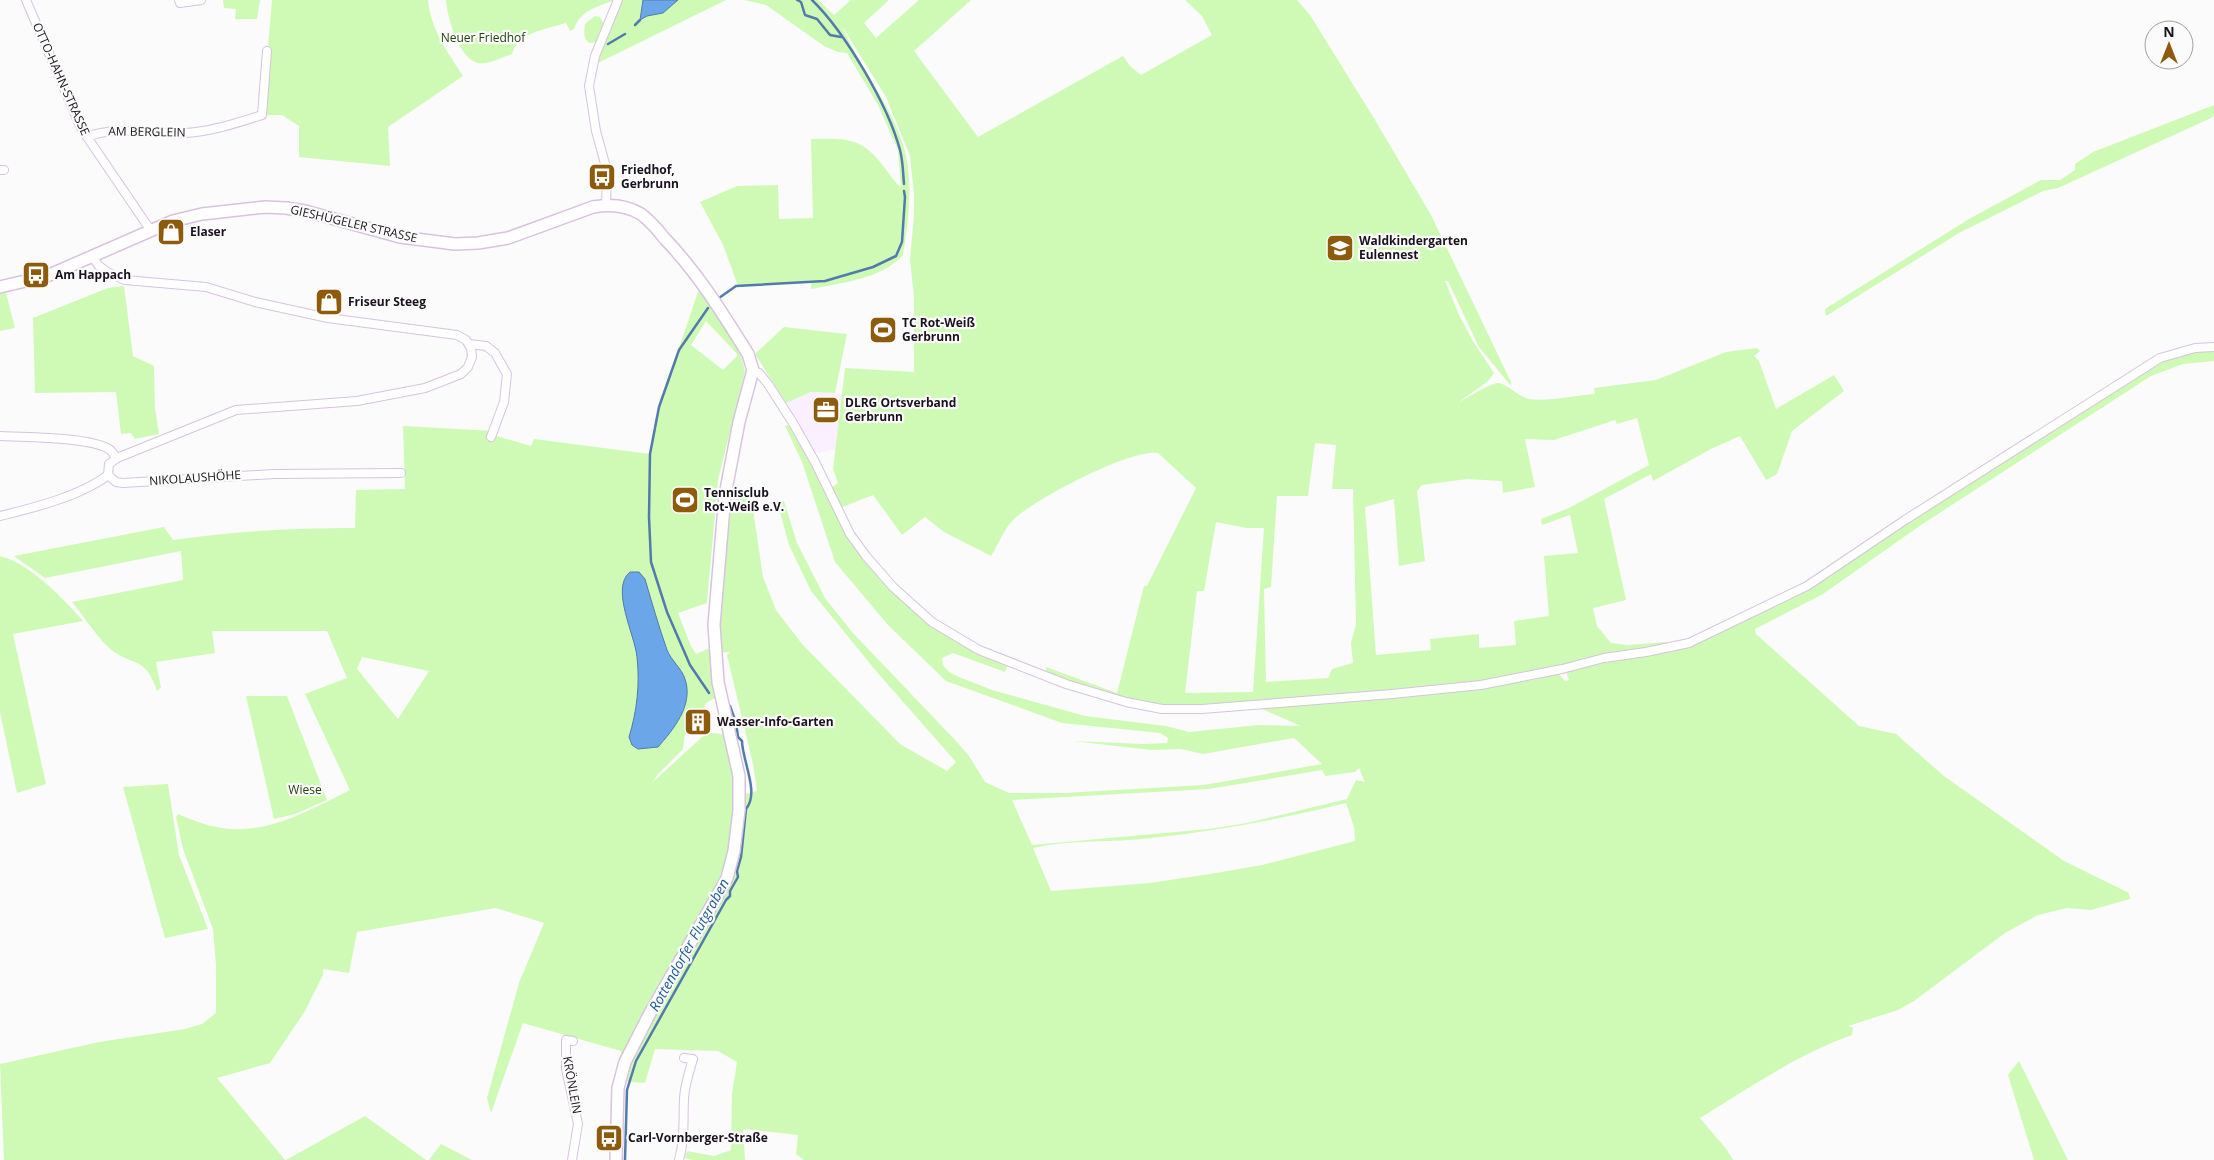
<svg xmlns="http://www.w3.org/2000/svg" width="2214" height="1160" font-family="'Open Sans',sans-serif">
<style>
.built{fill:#fbf0ff}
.green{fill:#cffab5;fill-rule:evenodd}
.water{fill:#6ba6e9;stroke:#537aac}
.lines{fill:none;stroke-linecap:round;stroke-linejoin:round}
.stream{stroke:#537aac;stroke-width:2.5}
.street-casing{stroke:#d8c3df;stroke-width:10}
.secondary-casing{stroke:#d8c3df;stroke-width:14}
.street{stroke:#fff;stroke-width:8}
.secondary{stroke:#fff;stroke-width:11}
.labels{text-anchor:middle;stroke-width:4.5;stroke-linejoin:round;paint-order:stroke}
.park-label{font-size:12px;fill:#24410a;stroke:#fbfbfb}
.street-label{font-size:12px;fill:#1a131d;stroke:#fbfbfb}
.poi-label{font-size:12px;font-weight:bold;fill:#1a131d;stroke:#fbfbfb;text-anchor:start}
.water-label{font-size:14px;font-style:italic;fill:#1f5997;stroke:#fbfbfb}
</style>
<rect width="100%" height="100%" fill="#fbfbfb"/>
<!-- built -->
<path class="built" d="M811,392L842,394L837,449L816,453L786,403Z"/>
<!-- green -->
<g class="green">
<path d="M223,0H260L257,19H235L236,9L224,8Z"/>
<path d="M272,0H428C431,30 447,51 463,76L388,127L390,166L299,157V126L282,115H262Z"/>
<path d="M446,0H615C597,7 581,10 574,29L570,31L566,23C547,29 518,32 512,54C502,57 488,65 478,63C459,59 447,17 446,0Z"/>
<path d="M622,0H818L834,15L851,0H889L864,23L876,38L919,0H971L914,51L978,137L1123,56L1130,66L1141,75L1212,35L1202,16L1185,0H1297L1310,15L1375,120L1431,215L1511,382V386L1479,347L1448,281H1445L1459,315L1474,343L1494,373L1488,381L1459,402C1470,397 1488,384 1498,383C1506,383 1517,396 1529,399C1547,402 1575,395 1595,394L1594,388L1656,380L1726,352L1757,348L1760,351L1754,356L1759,361L1776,409L1834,375L1844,391L1792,431L1777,474L1766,480L1740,436L1711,449L1653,481L1651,474L1604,499L1626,600L1593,608L1597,626L1611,643L1627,645L1666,642L1667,645L1622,651L1525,674L1446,687L1258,703L1159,707L1098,692L1047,672L1046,667L1117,693L1144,586H1147L1196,488L1158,453C1131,448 1033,500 1013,520C1004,529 998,545 991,556L944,532L925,517L902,535L873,495L840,508L830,488L838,483L833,469L845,368L914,372V297L910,260L914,215V193L910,156L886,97L842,26C859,67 897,112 906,156C913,188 908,223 903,255C882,279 841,283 811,289V282L738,286L723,245L700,202L737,186L778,185L779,219L813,218L811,139C826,139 847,137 861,145C878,154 888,175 901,188L898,150L878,105L847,53L838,52L824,46L766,5L744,0H726L598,63L601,51ZM1637,418L1649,465L1569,508L1541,519L1542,525L1570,515L1578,553L1544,556L1549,616L1514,621L1516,645L1479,648V634L1430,639L1431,650L1376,655L1365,507L1394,499L1399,566L1425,561L1417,491L1422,485L1467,479L1502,481L1503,493L1535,487L1525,439L1554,440L1615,420L1617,424ZM1315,443L1336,445L1332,489H1353L1356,624L1351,643L1353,663L1332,669L1328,678L1266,682L1264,589L1271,587L1277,496H1308ZM1216,522L1246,528H1264L1253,692L1185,693L1197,591H1204Z"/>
<path d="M595,16L600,17L604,24L597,42L589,43C583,38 584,31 585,24Z"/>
<path d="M2214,105V115L2211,118L2058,188L2043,191L1959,233L1826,316L1825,309L1969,219L2041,180H2060L2075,170V164L2093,152Z"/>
<path d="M124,286L133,356L154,366L155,408L159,434L135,439L131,433L121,434L116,392L35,393L33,318L108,288Z"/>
<path d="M698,292H702C715,317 741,343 745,372L718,480L707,603L678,613L691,646L696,654L710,648L715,698L706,703L702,711L707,730L685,734L683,749L658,774L653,782L702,737L711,733L723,734C726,746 729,757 731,769C737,804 731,849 718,882L643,1012L621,1056V1051L523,1023L491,1113L487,1098L519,983L544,923L496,908L357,932L349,973L323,969V975L305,1011L270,1063L217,1078L285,1160H4L0,1064L99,1042L185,1029L202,1024L216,1013V965L213,929L183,849L176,817L178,814C192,820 207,826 222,828C267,835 310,810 350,790L305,694L347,678L327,631H212L215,653L156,662L161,688L157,691C145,653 130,668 107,646C94,633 84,616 72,602L183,580L181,551L45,578L14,556L164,527L173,540C236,531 291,528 355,528L356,490L405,489L403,426L493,431V435L531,446L534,439L650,454L659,407ZM706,321L738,355L723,370L691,345ZM362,657L429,671L398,719L357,669Z"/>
<path d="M6,293L15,328L0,331V294Z"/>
<path d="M784,327L847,334L835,393L811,392L786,403L755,354Z"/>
<path d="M2214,347V361L2183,364L2151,376L1921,525L1823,594L1755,629L1756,634L1859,726L1896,734L1944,776L2064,861L2129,893L2130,899L2091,910L2067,908L2038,915L2005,933L1914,1001L1898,1010L1848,1026L1853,1028L1852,1035C1798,1054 1749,1088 1700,1118L1727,1150L1733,1160H804L796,1154L798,1135L743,1129L745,1160H693L685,1158L687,1151L714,1156L731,1150L732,1094L737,1062L718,1051L655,1049L645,1083L621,1081L627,1064L722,898L730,882L744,794L757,791L753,764L727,655L730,652L718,653L716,626L728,494L750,489L763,577L776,610L802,644L900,744L947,771L956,762L876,671L811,591L789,545L777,501H784L797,543L825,598L852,632L957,742L969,756L985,782L1009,793H1064L1204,785L1322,764L1294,738L1203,754L1181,749L1151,750L1073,741L1144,744L1167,743L1168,738L1160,733L1062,723L946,681L888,625L835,562L802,462L785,426L789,425L804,447L844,529L887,585L923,619L1008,664L1005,672L953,653L942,658L943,665L949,672L959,677L992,690L1085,716L1166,726L1189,732L1259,725L1301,726L1260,708L1513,681L1534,680L1554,673H1558L1565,681L1569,680L1566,671L1632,655H1655L1808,588L2160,358ZM1359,768L1365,782L1356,780L1347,799L1247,823L1209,829L1032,845L1012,800L1209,789L1322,770L1325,776L1355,772ZM1346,803L1354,827L1355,841L1262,865L1210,874L1150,883L1051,891L1033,848C1071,839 1112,843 1151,838C1217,831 1281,819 1346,803Z"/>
<path d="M0,556C29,563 63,598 83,621L13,634L46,784L17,793L0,712Z"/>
<path d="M246,696H287L327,800L295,814L274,819Z"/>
<path d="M168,784L179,855L208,929L165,938L123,787Z"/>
<path d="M2019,1061L2068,1160H2034L2008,1075Z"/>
<path d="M365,1116L426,1160H286Z"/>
<path d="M441,1144L472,1160H429Z"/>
</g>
<!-- water -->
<g class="water">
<path d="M643,0H678L663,13L647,16L640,20Z"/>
<path d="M630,572H639L645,579C652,603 659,627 667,650C671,660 682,669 685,679C694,705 673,730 658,747L638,749L632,745L629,737C637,711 640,684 637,657C635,635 610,588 630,572Z"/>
</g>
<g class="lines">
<!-- stream -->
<g class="stream">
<path d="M797,0L801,2L805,15L817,19L830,35L841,37"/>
<path d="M812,0C845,32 888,105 900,150C903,161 903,173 904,184"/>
<path d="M635,25L640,20"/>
<path d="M608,44L625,34"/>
<path d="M719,298L736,286L825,281L873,267L896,256L902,242L905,197L904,191"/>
<path d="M708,308L679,350L659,407L650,454L649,517L651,562L667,612L690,665L709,693"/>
<path d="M625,1160L627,1090L636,1061L726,900L730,896V891L738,877L737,871L741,857L746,809C760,793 742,760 742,741L738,737L736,723L730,706"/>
</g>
<!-- street casing -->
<g class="street-casing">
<g id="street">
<path d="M26,0L81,128L151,231"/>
<path d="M179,0L180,3L201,0"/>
<path d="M87,137C117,125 151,135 183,133C210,132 237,123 262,115L267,51"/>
<path d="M0,170H4"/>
<path d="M606,205L607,171L596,131L589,86L595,56L618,0"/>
<path d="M93,257L98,265L107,272L125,280L206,287L255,302L328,318L457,335L466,340L471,348L472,357L468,367L461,374L425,388L357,401L236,410L117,458L109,464L108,475"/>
<path d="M469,344L486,346L495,353L507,374L504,402L491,437"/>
<path d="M753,370L759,373L768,384L793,423L815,462L850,534L866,556L893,587L932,622L979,650L1066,684L1126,702L1162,709H1202L1392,694L1481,685L1562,669L1604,658L1646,652L1689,643L1807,586L1905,520L2160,358L2195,348L2214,347"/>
<path d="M0,436C24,437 90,437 109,449C112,451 114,455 117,458"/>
<path d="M108,475L116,482L123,483L274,474L401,473"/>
<path d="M0,516C33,508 81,496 108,475"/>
<path d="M572,1160L578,1124L566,1069V1040L573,1041"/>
<path d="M679,1160C685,1139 683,1119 684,1098C685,1084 689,1072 693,1059L684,1058"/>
</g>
</g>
<!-- secondary casing -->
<g class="secondary-casing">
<path id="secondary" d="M0,287L47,276L173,221L202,214L265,207L286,208L305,211L400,237L455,244L478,243L508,238L593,207C609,204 626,205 641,214C650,221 658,230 665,239C698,273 723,314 748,354L753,370L739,422L725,495L714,625L718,682L739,776V810L734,851L727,878L720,891L649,1015L625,1062L618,1088L616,1160"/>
</g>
<!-- street -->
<use href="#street" class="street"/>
<!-- secondary -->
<use href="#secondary" class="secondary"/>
</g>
<!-- icons -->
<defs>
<g id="bus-square" transform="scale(1.4375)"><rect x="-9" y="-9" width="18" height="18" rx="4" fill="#8e5a0b" stroke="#fbfbfb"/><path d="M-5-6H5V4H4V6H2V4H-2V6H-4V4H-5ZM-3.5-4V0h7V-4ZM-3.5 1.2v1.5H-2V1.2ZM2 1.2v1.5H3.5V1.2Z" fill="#fff"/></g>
<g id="shop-square" transform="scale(1.4375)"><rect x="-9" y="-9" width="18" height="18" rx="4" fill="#8e5a0b" stroke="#fbfbfb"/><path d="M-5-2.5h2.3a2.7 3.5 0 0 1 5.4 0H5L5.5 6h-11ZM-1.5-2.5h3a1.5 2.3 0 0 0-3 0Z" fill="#fff"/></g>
<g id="school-square" transform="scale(1.4375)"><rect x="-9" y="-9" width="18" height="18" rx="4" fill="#8e5a0b" stroke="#fbfbfb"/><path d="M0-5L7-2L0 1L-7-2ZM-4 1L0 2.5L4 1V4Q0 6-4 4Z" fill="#fff"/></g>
<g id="stadium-square" transform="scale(1.4375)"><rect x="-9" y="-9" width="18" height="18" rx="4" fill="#8e5a0b" stroke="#fbfbfb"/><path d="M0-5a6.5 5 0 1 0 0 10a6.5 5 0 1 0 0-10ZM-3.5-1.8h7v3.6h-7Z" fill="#fff"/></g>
<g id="office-square" transform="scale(1.4375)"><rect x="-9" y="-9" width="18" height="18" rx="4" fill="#8e5a0b" stroke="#fbfbfb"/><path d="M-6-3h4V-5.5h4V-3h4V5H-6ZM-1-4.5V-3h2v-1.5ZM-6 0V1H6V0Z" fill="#fff"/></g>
<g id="building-square" transform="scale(1.4375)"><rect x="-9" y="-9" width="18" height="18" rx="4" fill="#8e5a0b" stroke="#fbfbfb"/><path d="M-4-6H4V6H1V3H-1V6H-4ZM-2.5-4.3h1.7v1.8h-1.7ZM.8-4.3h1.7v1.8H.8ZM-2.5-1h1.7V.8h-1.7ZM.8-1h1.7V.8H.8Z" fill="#fff"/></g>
</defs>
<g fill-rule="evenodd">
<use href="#bus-square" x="602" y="177"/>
<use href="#shop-square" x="171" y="232"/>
<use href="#school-square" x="1340" y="248"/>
<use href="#bus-square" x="36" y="275"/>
<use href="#shop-square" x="329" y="302"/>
<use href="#stadium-square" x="883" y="330"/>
<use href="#office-square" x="826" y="410"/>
<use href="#stadium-square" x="685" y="500"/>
<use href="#building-square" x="698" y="722"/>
<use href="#bus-square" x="609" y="1138"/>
</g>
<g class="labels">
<!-- park labels -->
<g class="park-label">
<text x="483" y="42">Neuer Friedhof</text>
<text x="305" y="794">Wiese</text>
</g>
<!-- street labels -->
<g class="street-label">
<text transform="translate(61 79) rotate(66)" y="4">OTTO-HAHN-STRASSE</text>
<text transform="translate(147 132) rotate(1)" y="4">AM BERGLEIN</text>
<text transform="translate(354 224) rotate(13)" y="4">GIESHÜGELER STRASSE</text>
<text transform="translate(195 478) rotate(-4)" y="4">NIKOLAUSHÖHE</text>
<text transform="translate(572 1085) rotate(80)" y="4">KRÖNLEIN</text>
</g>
<!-- poi labels -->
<g class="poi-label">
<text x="621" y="174">Friedhof,<tspan x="621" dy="14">Gerbrunn</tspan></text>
<text x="190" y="236">Elaser</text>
<text x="1359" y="245">Waldkindergarten<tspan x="1359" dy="14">Eulennest</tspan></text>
<text x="55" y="279">Am Happach</text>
<text x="348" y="306">Friseur Steeg</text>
<text x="902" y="327">TC Rot-Weiß<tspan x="902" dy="14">Gerbrunn</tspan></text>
<text x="845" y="407">DLRG Ortsverband<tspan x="845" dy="14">Gerbrunn</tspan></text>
<text x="704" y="497">Tennisclub<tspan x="704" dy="14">Rot-Weiß e.V.</tspan></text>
<text x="717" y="726">Wasser-Info-Garten</text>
<text x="628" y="1142">Carl-Vornberger-Straße</text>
</g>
<!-- water labels -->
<g class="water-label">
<text transform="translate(689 945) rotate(-61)" y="5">Rottendorfer Flutgraben</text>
</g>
</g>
<!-- north arrow -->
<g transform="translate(2169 45)"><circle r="24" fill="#fbfbfb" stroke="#a19ea2"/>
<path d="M0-4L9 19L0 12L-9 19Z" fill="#8e5a0b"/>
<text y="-8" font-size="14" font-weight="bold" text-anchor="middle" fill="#1a131d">N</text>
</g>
</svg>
